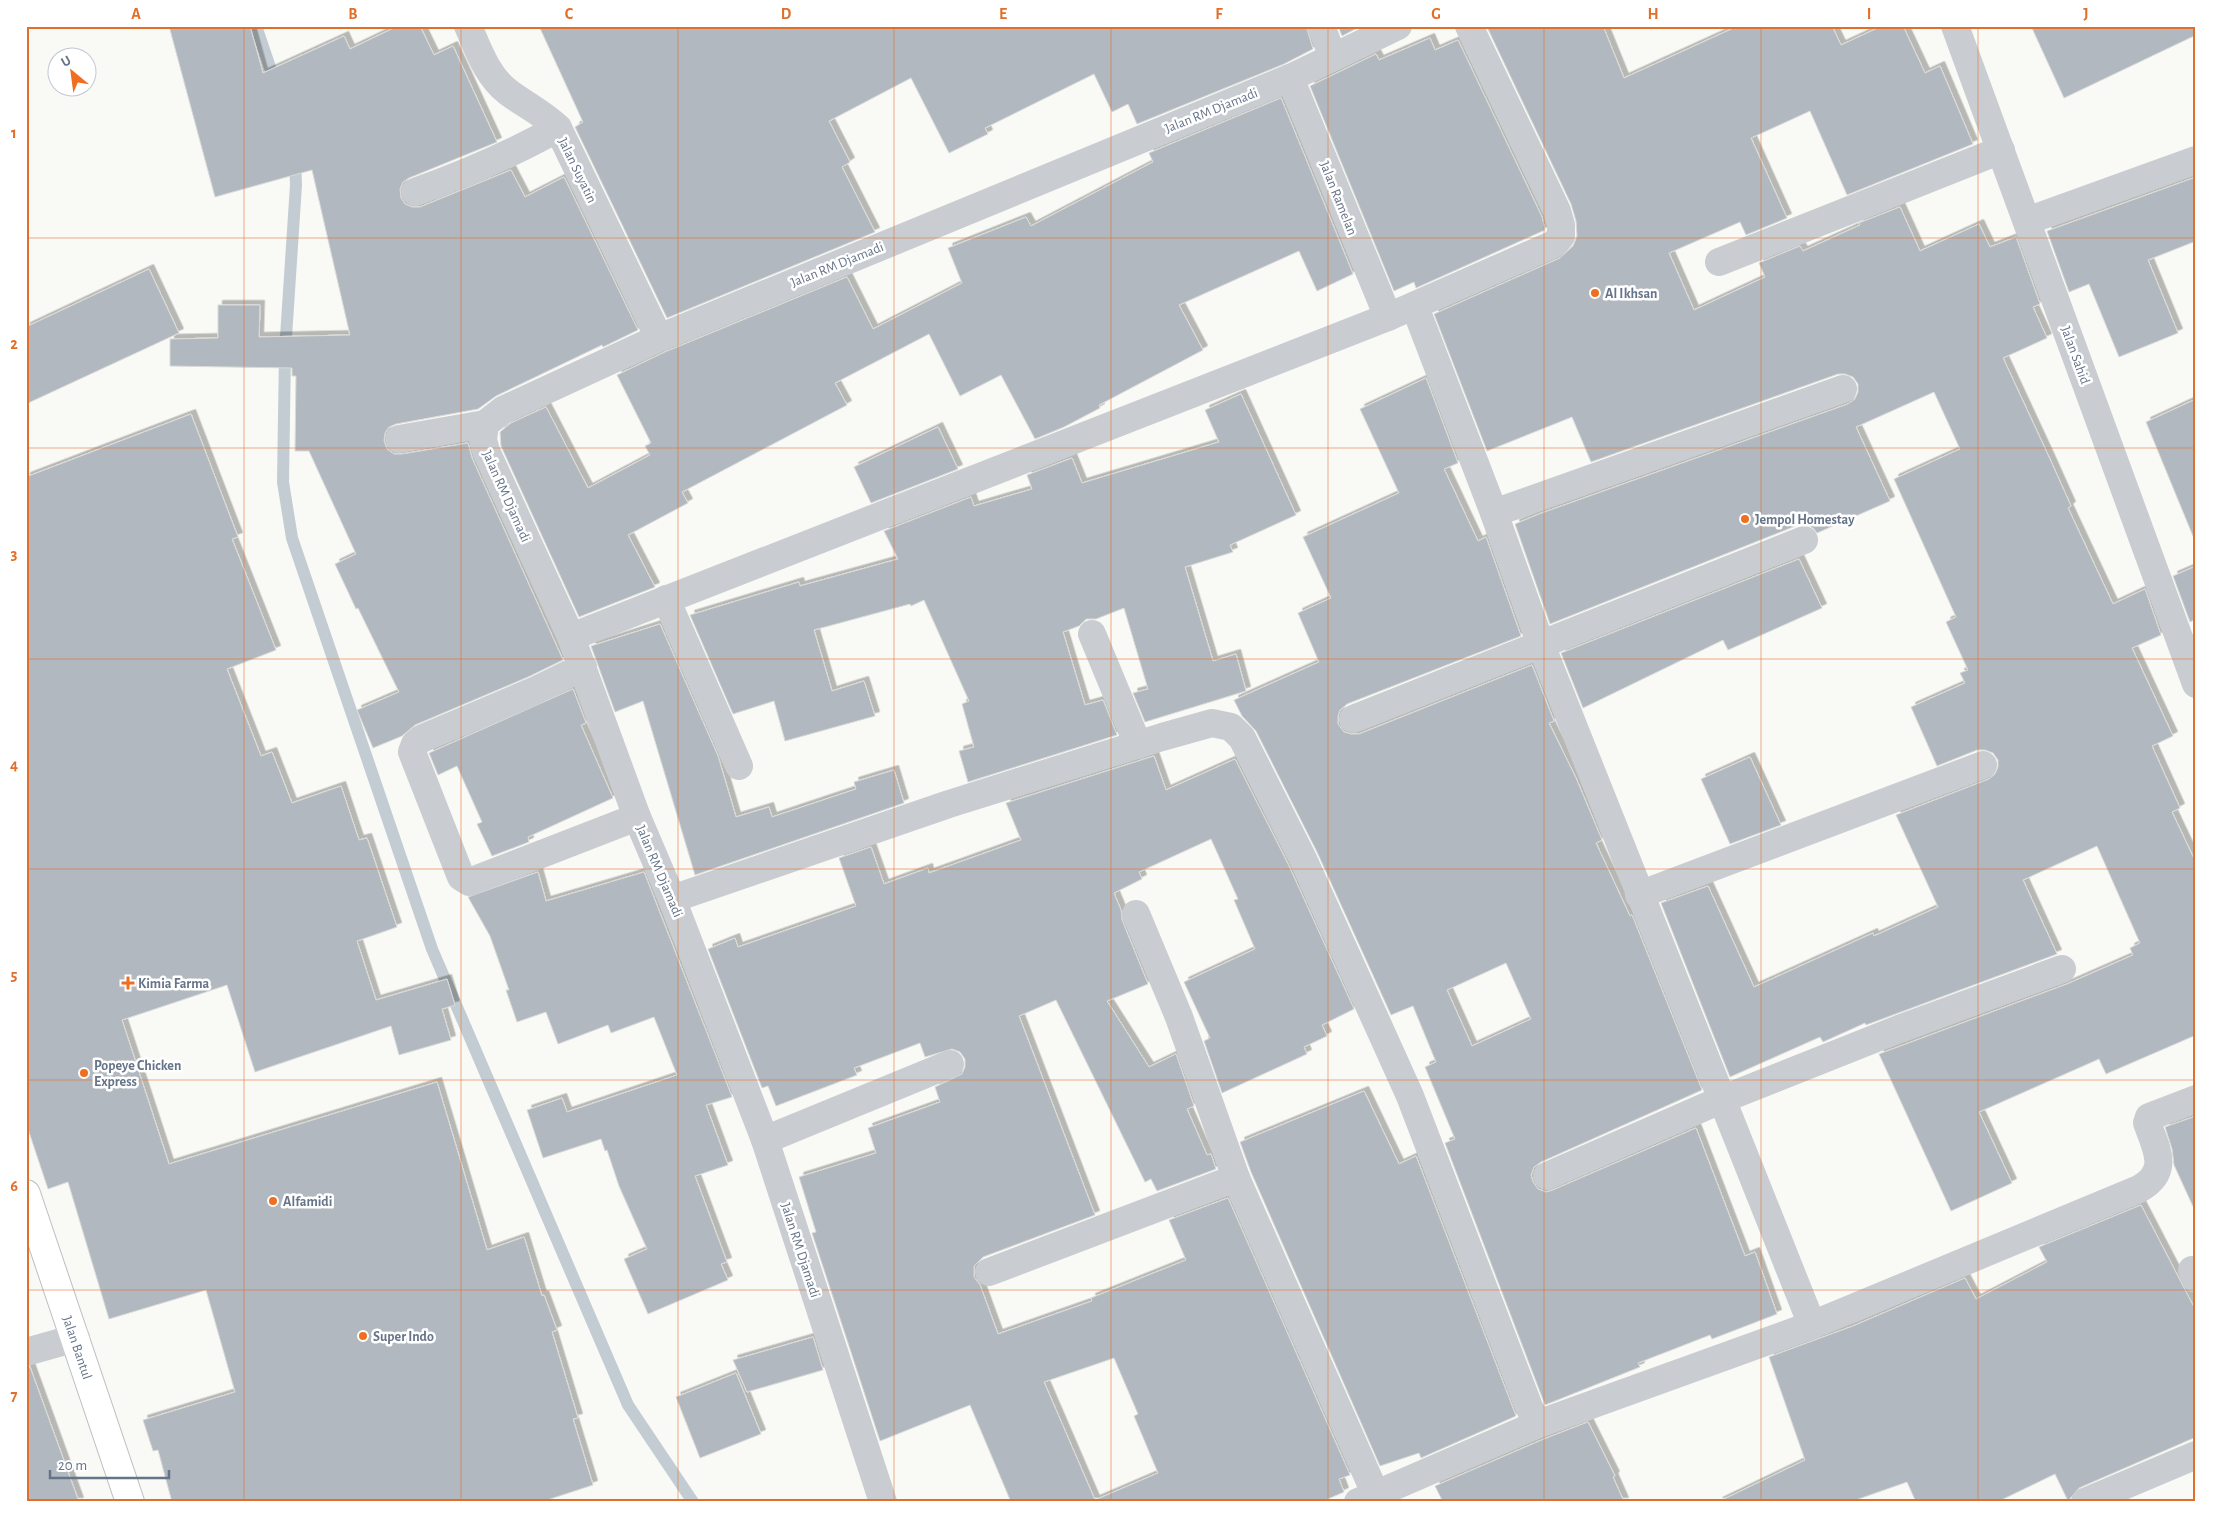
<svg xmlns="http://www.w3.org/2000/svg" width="2222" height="1528" font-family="'Alegreya Sans',sans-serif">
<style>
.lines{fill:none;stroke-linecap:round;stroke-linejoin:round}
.stream{stroke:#c3ccd2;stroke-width:12}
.building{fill:#b1b8bf;stroke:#dadbd8;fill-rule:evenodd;filter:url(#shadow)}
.primary-casing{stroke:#bcbfc4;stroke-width:30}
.street{stroke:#c9ccd0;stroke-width:28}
.primary{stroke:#fff;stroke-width:28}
.grid{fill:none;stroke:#e16f2a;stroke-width:1;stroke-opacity:0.55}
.poi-dot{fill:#ef6e20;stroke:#fff;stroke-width:2}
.labels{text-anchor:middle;stroke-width:5;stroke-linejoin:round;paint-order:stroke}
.street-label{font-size:14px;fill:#667489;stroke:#fff}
.poi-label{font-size:14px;font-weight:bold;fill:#667489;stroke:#fff;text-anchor:start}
.neatline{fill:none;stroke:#e16f2a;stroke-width:2}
.grid-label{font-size:16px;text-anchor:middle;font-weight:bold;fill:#e16f2a}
</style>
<defs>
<filter id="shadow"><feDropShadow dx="4.5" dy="-4.5" stdDeviation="0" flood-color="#0004"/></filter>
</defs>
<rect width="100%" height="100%" fill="#f9f9f6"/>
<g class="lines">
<!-- stream -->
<g class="stream">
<path d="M256,26L276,85"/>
<path d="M295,158L296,185L285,352L283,482L292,538L432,949L628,1405L693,1502"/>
</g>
</g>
<!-- building -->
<g class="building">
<path d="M169,26H250L263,73L344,36L350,49L398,26H420L434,55L453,46L497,142L409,178L403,182L400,189L401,198L405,204L412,207H420L511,170L525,197L564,177L638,330L603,347L602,345L496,396L478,409L396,424L389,427L385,433L384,441L387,449L394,454H402L468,443L472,458L563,660L528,677L415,725L402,736L373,748L357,710L399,692L358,608L356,609L335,564L356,554L309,451H295L296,376H292V368L170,366V339L218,338V305H260L259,337L350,335L312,170L215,197Z"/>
<path d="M539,26H1306L1313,49L1284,64L1137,124L1128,104L1112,112L1094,74L985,128L988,134L949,153L911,78L829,121L850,162L842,167L875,232L667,318L575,127L583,122Z"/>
<path d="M1338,26H1361L1342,36Z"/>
<path d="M1490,26H1603L1624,78L1738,26H1832L1841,45L1882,26H1903L1925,73L1940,66L1973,144L1847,195L1810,111L1751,138L1787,218L1746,235L1740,222L1669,253L1694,310L1765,277L1759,263L1800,246L1803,251L1860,225L1859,223L1900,207L1920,251L1979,224L1990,247L2016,237L2040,304L2033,307L2047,338L2003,358L2049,457L2071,506L2068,508L2113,604L2145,589L2161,635L2132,648L2173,736L2152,746L2180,808L2172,812L2196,863V1035L2106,1074L2099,1059L1979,1112L2012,1183L1951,1211L1879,1054L2067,984L2133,955L2130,948L2140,943L2097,846L2023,880L2057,954L1866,1025L1865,1023L1823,1042L1820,1037L1730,1077L1661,903L1708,886L1754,987L1873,933L1874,936L1938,907L1896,815L1989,779L1995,774L1998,767V760L1993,753L1985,750H1977L1937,766L1911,707L1965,683L1960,673L1968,670L1946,622L1956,617L1894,479L1960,449L1934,392L1856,427L1890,501L1817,533L1813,528L1807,525H1798L1550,624L1515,524L1539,514L1848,404L1855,399L1858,392V384L1853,377L1845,374H1838L1591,462L1572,417L1487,451L1434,314L1560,258L1573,246L1577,236L1576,221L1571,204L1487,27Z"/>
<path d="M2031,26H2196V35L2064,98Z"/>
<path d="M1430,38L1435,50L1458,40L1542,217L1545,230L1416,288L1414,282L1394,291L1310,86L1376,54L1379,60Z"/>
<path d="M1281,98L1353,274L1317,291L1299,251L1179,305L1203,350L1099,405L1100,408L1064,427L1035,439L1001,375L960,396L929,334L835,383L847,405L682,492L688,503L628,535L655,587L579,617L501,446L500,432L511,423L546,407L588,488L650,455L645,446L651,443L617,375L665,352L847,277L873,329L962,283L948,248L1026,217L1031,226L1153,162L1149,153Z"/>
<path d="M2196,177V241L2148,260L2178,333L2119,357L2089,284L2069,292L2047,231Z"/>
<path d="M149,269L179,333L26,404V327Z"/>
<path d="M1426,378L1458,463L1444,469L1478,541L1486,537L1521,636L1347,704L1340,710L1338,716V724L1344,732L1351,734H1359L1532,665L1554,721L1549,723L1576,778L1602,840L1596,843L1630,916L1632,915L1702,1090L1541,1162L1534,1167L1531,1175L1533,1182L1538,1189L1546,1192L1553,1190L1696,1128L1745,1256L1755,1252L1777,1314L1712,1339L1710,1335L1638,1363L1640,1367L1545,1405L1445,1143L1455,1139L1425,1067L1436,1062L1413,1006L1391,1015L1317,852L1256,731L1242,716L1234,700L1319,662L1298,613L1331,598L1303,537L1399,493L1360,409ZM1506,963L1531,1019L1472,1046L1447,990Z"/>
<path d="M1241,394L1296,515L1230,545L1233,552L1185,567L1213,661L1236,654L1246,691L1145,722L1133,693L1148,689L1124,608L1096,619H1086L1079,626L1063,632L1085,705L1103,700L1117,735L968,782L959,751L974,747L962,704L969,701L924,600L911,606L910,604L814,630L832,691L864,681L875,716L785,741L774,701L733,714L690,615L799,582L800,586L898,559L884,531L971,497L974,506L1032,489L1027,475L1072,458L1082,483L1219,442L1205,410Z"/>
<path d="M2196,399V541H2195L2146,422Z"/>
<path d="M191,414L238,537L232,539L276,650L227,669L261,756L272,752L292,803L341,786L359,840L367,838L397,927L357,941L376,1000L447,979L455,1005L442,1009L451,1040L399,1055L391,1026L255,1072L227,985L122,1020L169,1164L437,1082L487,1250L524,1237L542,1296L544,1295L557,1330L552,1332L578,1418L573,1419L593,1485L541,1502H172L158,1450L153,1451L143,1420L235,1392L206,1290L109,1319L68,1182L48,1189L26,1123V477Z"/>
<path d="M938,427L958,469L871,503L854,467Z"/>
<path d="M1799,559L1822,608L1728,650L1723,640L1583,708L1561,653Z"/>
<path d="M2196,566V619L2190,622L2173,576Z"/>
<path d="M660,624L718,756L736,817L769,807L772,817L856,789L854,782L894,770L904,803L695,875L643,701L615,712L591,646Z"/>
<path d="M573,689L586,723L581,725L613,798L528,837L529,842L492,856L477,824L482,822L457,766L438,775L429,753Z"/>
<path d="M1154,756L1166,790L1235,759L1289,866L1354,1009L1322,1025L1327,1036L1304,1047L1307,1054L1222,1093L1204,1041L1210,1038L1184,982L1255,949L1234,900L1238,899L1211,839L1139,872L1142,879L1114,893L1121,910L1122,920L1148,984L1107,1001L1149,1067L1176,1054L1194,1106L1187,1109L1207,1155L1211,1154L1216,1169L1157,1191L1151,1179L1145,1182L1056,1000L1019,1016L1095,1215L983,1257L974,1266V1277L980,1285L998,1334L1092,1301L1091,1298L1186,1260L1169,1220L1228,1198L1350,1475L1339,1479L1344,1492L1321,1502H1011L970,1405L880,1441L812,1233L816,1232L799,1177L876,1153L868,1128L940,1102L935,1087L962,1074L965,1067V1059L960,1052L952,1049L925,1057L920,1043L854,1068L857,1075L776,1106L768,1086L762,1088L708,949L735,938L738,947L856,906L839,858L871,847L884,884L928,868L929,873L1021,840L1006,803ZM1114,1358L1138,1414L1134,1416L1158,1473L1095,1500L1044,1382Z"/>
<path d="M1750,757L1781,825L1730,844L1701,779Z"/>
<path d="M538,872L546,901L644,872L732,1097L706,1105L728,1165L695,1176L727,1262L721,1264L728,1280L648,1314L624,1259L647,1249L619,1186L607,1150L605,1151L601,1139L543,1158L527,1110L562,1098L567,1112L677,1075L654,1017L611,1033L608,1025L558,1044L546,1012L517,1022L506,990H509L490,936L468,897Z"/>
<path d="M1364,1091L1399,1164L1416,1156L1516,1416L1421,1458L1419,1453L1380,1466L1251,1172L1240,1142Z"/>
<path d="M2196,1116V1213L2174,1165L2172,1149L2165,1127Z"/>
<path d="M2141,1205L2196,1311V1437L2079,1488L2068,1501L2055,1474L1997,1502H1916L1907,1482L1850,1502H1718L1805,1460L1769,1357L1853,1326L1965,1278L1976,1299L2047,1262L2039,1247Z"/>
<path d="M813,1337L823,1370L747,1392L733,1360Z"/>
<path d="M30,1367L79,1502H26V1368Z"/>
<path d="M736,1373L761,1434L700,1458L676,1397Z"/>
<path d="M1588,1422L1615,1476L1613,1477L1624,1502H1443L1435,1486L1544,1439Z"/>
</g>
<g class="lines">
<!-- primary casing -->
<g class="primary-casing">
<g id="primary">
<path id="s1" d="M26,1194L130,1502"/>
</g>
</g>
<!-- street -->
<g class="street">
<path d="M468,26C478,49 487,76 508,92C525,105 543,113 558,128L659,338"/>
<path d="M1321,26L1333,57"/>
<path d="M1955,26L2196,684"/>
<path d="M1290,78L1388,317"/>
<path d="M415,192C465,174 512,154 558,128"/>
<path d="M2027,221L2196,160"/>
<path d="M1719,262L2001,150"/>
<path d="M1415,307L1494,513L1541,645L1812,1325"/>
<path d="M399,439L485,424"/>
<path d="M1494,513L1843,389"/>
<path d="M666,599L739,766"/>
<path d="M1092,634L1138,745"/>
<path d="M571,637L1388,317L1554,244L1561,236V225L1557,211L1469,26"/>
<path d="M583,667L534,691L421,739L415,744L412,752L461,877L469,882L637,817"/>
<path d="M1353,719L1804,540"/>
<path d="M1639,895L1983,765"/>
<path d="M672,899L949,804L1162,737L1212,723L1231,727L1242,738L1303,859L1410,1096L1529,1407L1538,1424"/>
<path d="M1136,914L1179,1017L1236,1178"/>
<path d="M765,1140L950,1064"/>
<path d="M1547,1176L1723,1099L1899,1029L2062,969"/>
<path d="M2192,1270L2196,1279"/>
<path d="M989,1272L1236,1178L1379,1502"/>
<path d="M26,1352L76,1338"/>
<path d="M883,1502L765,1140L672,899L637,817L571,637L486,451L483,440L485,424L503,410L659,338L1290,78L1398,26"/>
<path d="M1358,1502L1538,1424L1812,1325L2139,1189C2170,1172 2157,1150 2147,1123L2149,1117L2196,1099"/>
<path d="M2085,1502L2196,1455"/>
</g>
<!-- primary -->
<use href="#primary" class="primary"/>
</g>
<!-- grid -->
<path class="grid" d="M244,26V1502M461,26V1502M678,26V1502M894,26V1502M1111,26V1502M1328,26V1502M1544,26V1502M1761,26V1502M1978,26V1502M26,238H2196M26,448H2196M26,659H2196M26,869H2196M26,1080H2196M26,1290H2196"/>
<!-- markers -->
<g class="poi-dot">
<circle cx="1595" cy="293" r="5"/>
<circle cx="1745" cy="519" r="5"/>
<path d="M125.5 975.5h5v5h5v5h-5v5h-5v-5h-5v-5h5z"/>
<circle cx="84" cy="1073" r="5"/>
<circle cx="273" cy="1201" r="5"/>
<circle cx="363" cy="1336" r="5"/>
</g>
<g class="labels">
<!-- street labels -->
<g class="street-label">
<text transform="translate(1211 110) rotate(-22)" y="5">Jalan RM Djamadi</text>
<text transform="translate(578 170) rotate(64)" y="5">Jalan Suyatin</text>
<text transform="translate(1339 198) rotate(68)" y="5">Jalan Ramelan</text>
<text transform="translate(837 264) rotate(-22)" y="5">Jalan RM Djamadi</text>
<text transform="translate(2076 355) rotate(70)" y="5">Jalan Sahid</text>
<text transform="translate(507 496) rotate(66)" y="5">Jalan RM Djamadi</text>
<text transform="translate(660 871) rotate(67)" y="5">Jalan RM Djamadi</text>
<text transform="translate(801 1250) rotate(72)" y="5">Jalan RM Djamadi</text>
<text dy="5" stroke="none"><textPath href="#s1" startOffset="162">Jalan Bantul</textPath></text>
</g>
<!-- poi labels -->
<g class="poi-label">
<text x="1605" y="298">Al Ikhsan</text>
<text x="1755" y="524">Jempol Homestay</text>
<text x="138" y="988">Kimia Farma</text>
<text x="94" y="1070">Popeye Chicken<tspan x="94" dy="16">Express</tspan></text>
<text x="283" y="1206">Alfamidi</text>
<text x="373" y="1341">Super Indo</text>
</g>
</g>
<!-- border -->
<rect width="2222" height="1528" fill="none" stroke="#ffffff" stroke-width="55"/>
<!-- north arrow -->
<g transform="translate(72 72) rotate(331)"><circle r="24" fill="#ffffff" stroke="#c2c7d0"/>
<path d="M0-4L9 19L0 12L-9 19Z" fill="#ef6e20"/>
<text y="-8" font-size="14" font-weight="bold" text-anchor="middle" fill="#667489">U</text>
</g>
<!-- scale -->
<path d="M50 1470v8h119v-8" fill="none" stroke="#667489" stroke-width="2.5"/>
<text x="58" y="1470" font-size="15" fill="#667489" stroke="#ffffff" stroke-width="4" paint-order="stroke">20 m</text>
<rect x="28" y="28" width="2166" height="1472" class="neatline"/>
<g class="grid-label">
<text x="136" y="19">A</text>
<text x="353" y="19">B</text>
<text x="569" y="19">C</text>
<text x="786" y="19">D</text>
<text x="1003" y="19">E</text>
<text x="1219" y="19">F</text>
<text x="1436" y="19">G</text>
<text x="1653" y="19">H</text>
<text x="1869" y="19">I</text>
<text x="2086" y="19">J</text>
<text x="14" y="138">1</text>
<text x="14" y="349">2</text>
<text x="14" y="559">3</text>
<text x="14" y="770">4</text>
<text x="14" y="980">5</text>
<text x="14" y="1191">6</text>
<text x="14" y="1401">7</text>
</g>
</svg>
